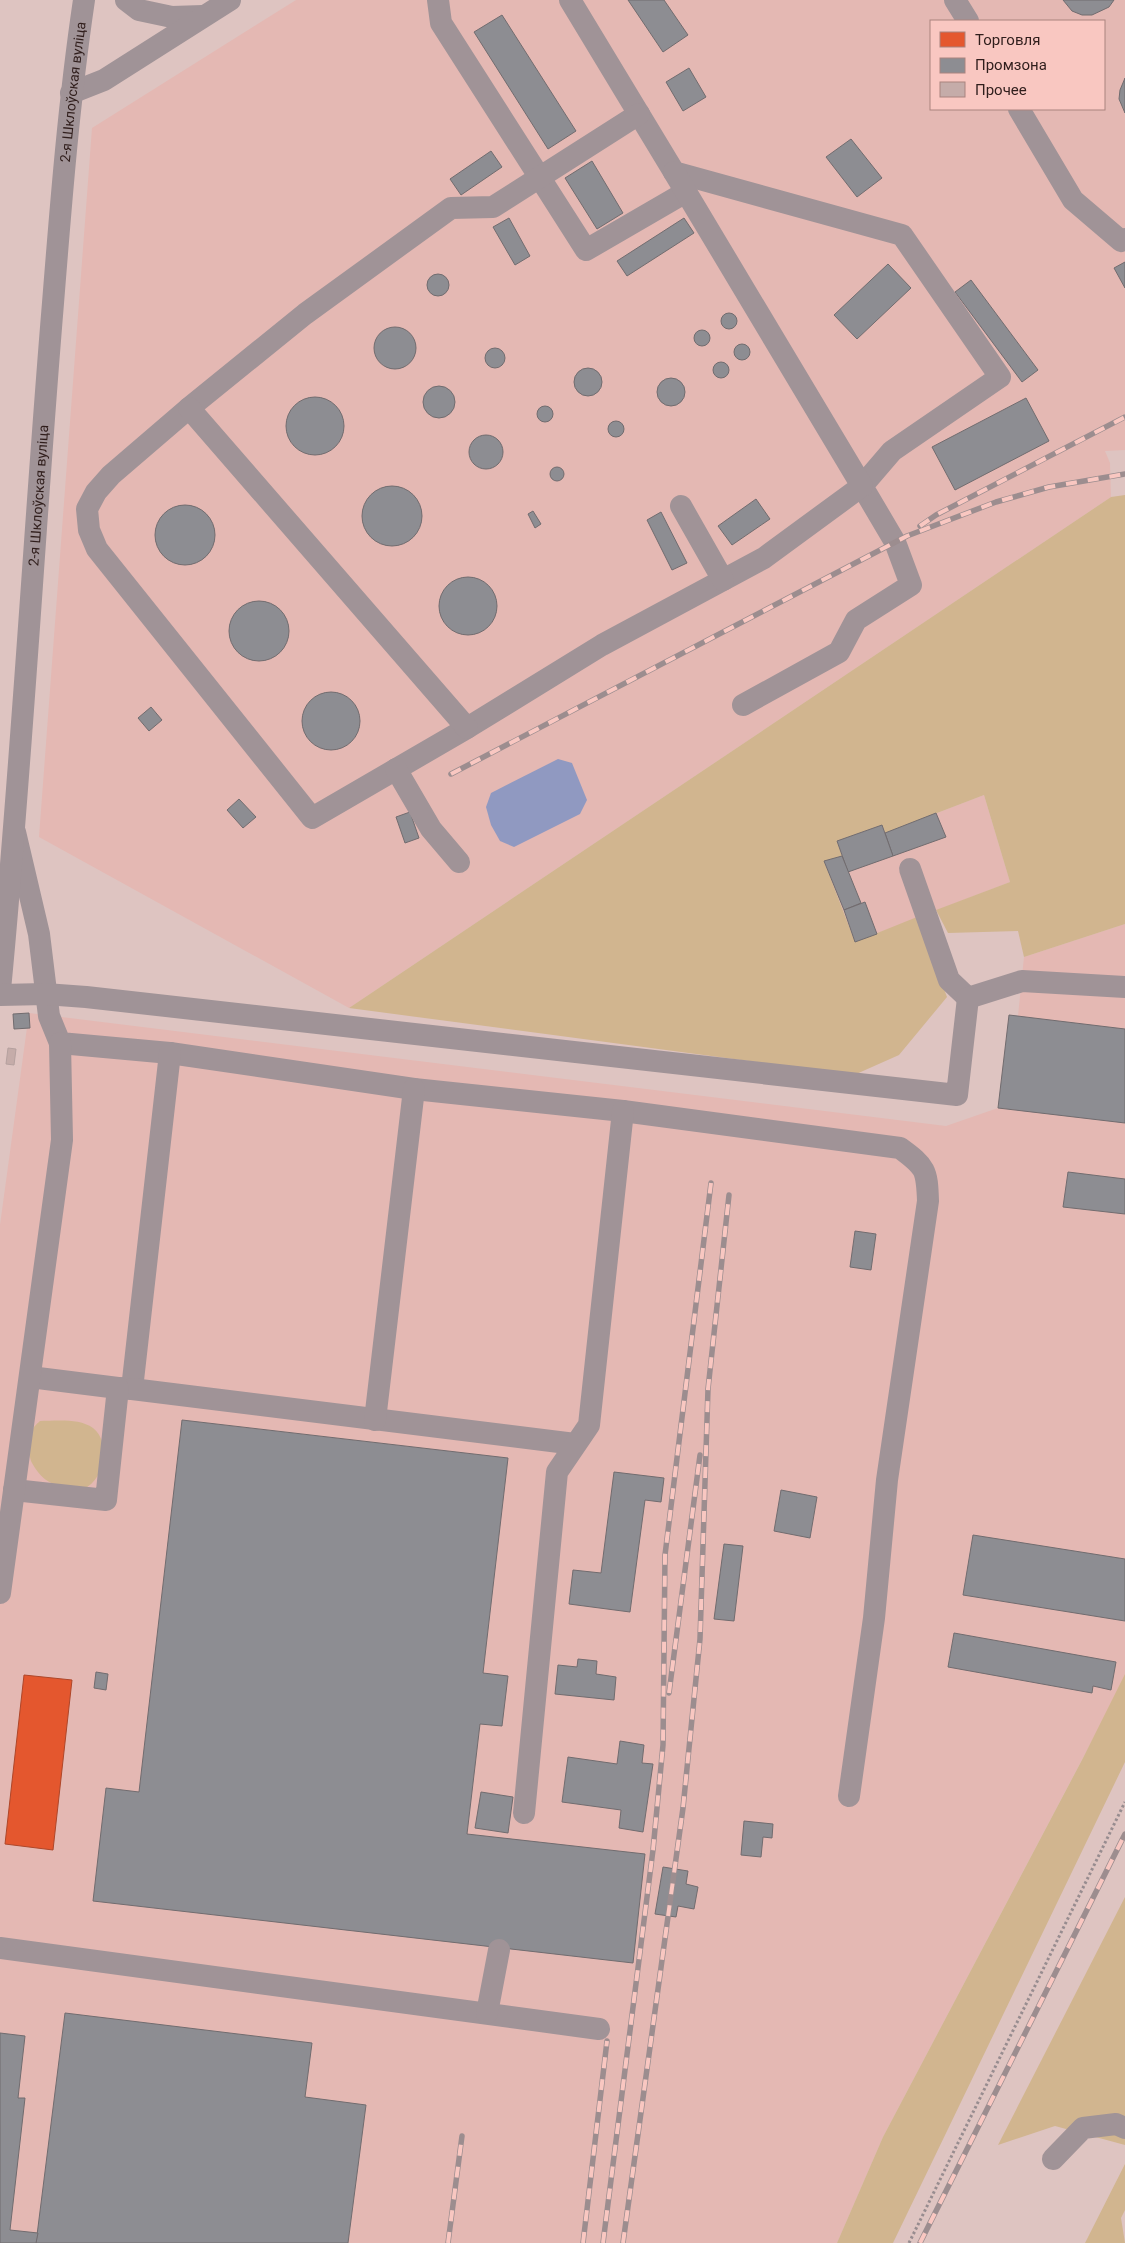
<svg xmlns="http://www.w3.org/2000/svg" width="1125" height="2243" font-family="Roboto,sans-serif">
<style>
.built{fill:#e4b8b3;fill-rule:evenodd}
.green{fill:#d1b58f}
.water{fill:#9099c1}
.shops{fill:#e4572e;stroke:#ae4629}
.industry{fill:#8d8d92;stroke:#716c6f}
.building{fill:#c5aca9;stroke:#b5a19f}
.lines{fill:none;stroke-linecap:round;stroke-linejoin:round}
.path{stroke:#978c8f;stroke-width:3;stroke-dasharray:2.5 2.5;stroke-linecap:butt}
.minor{stroke:#a09397;stroke-width:22}
.rail-casing{stroke:#9c8d8f;stroke-width:5.5}
.rail{stroke:#f9c7c1;stroke-width:4;stroke-dasharray:11;stroke-linecap:butt}
.labels{text-anchor:middle;stroke-width:5;stroke-linejoin:round;paint-order:stroke}
.street-label{font-size:14px;fill:#301e1c;stroke:#f9c7c1}
</style>
<rect width="100%" height="100%" fill="#dec4c1"/>
<!-- built -->
<g class="built">
<path d="M296,0H1125V450L1105,451L1110,463L1111,497L349,1008L39,837L92,128ZM931,21H1104V109H931Z"/>
<path d="M984,795L1010,882L855,942L824,861L842,856L837,841L882,825L885,833Z"/>
<path d="M1125,924V1678L883,2137L837,2243H0V1225L29,1013L946,1126L998,1108L1009,1015L1018,1016L1024,957Z"/>
</g>
<!-- green -->
<g class="green">
<path d="M1125,495V924L1024,957L1018,931L948,933L936,910L1010,882L984,795L885,833L882,825L837,841L842,856L824,861L855,942L917,917L947,997L899,1055L854,1075L349,1008L1111,497Z"/>
<path d="M40,1421C56,1421 79,1418 93,1428C112,1442 104,1486 79,1490C75,1491 68,1488 64,1487C48,1484 40,1477 32,1463C28,1456 29,1437 33,1429C34,1426 38,1423 40,1421Z"/>
<path d="M1125,1674V1762L893,2243H837L883,2137L1083,1758Z"/>
<path d="M1125,1897V2145L1055,2126L998,2145Z"/>
<path d="M1125,2164V2210L1121,2218L1125,2243H1085Z"/>
</g>
<!-- water -->
<path class="water" d="M558,759L572,763L587,800L580,814L514,847L500,841L491,825L486,807L491,793Z"/>
<!-- shops -->
<path class="shops" d="M24,1675L72,1680L53,1850L5,1844Z"/>
<!-- industry -->
<g class="industry">
<path d="M628,0H664L688,35L663,52Z"/>
<path d="M1063,0H1114L1109,7L1092,15H1082L1072,11Z"/>
<path d="M502,15L576,131L548,149L474,32Z"/>
<path d="M689,68L706,97L683,111L666,82Z"/>
<path d="M1125,78V113L1119,99L1120,90Z"/>
<path d="M851,139L882,178L857,197L826,157Z"/>
<path d="M491,151L502,167L461,195L450,179Z"/>
<path d="M592,161L623,213L597,229L565,178Z"/>
<path d="M509,218L530,256L515,265L493,227Z"/>
<path d="M684,218L694,233L627,276L617,261Z"/>
<path d="M1125,262V288L1114,268Z"/>
<path d="M888,264L911,288L857,339L834,315Z"/>
<circle cx="438" cy="285" r="11"/>
<path d="M971,280L1038,370L1022,382L955,292Z"/>
<circle cx="729" cy="321" r="8"/>
<circle cx="395" cy="348" r="21"/>
<circle cx="702" cy="338" r="8"/>
<circle cx="742" cy="352" r="8"/>
<circle cx="495" cy="358" r="10"/>
<circle cx="721" cy="370" r="8"/>
<circle cx="588" cy="382" r="14"/>
<circle cx="671" cy="392" r="14"/>
<circle cx="439" cy="402" r="16"/>
<circle cx="315" cy="426" r="29"/>
<path d="M1026,398L1049,441L955,490L932,447Z"/>
<circle cx="545" cy="414" r="8"/>
<circle cx="616" cy="429" r="8"/>
<circle cx="486" cy="452" r="17"/>
<circle cx="557" cy="474" r="7"/>
<circle cx="392" cy="516" r="30"/>
<path d="M756,499L770,519L732,545L718,526Z"/>
<circle cx="185" cy="535" r="30"/>
<path d="M533,511L541,524L535,528L528,514Z"/>
<path d="M661,512L687,563L672,570L647,520Z"/>
<circle cx="468" cy="606" r="29"/>
<circle cx="259" cy="631" r="30"/>
<circle cx="331" cy="721" r="29"/>
<path d="M151,707L162,720L149,731L138,718Z"/>
<path d="M239,799L256,817L243,828L227,810Z"/>
<path d="M410,812L419,838L405,843L396,817Z"/>
<path d="M936,813L946,837L893,856L885,833Z"/>
<path d="M882,825L893,856L848,872L837,841Z"/>
<path d="M842,856L861,903L844,910L824,861Z"/>
<path d="M865,902L877,934L855,942L844,910Z"/>
<path d="M29,1013L30,1028L14,1029L13,1014Z"/>
<path d="M1009,1015L1125,1029V1123L998,1108Z"/>
<path d="M1068,1172L1125,1179V1214L1063,1207Z"/>
<path d="M855,1231L876,1234L871,1270L850,1267Z"/>
<path d="M182,1420L508,1458L483,1673L508,1676L502,1726L480,1724L467,1834L645,1854L633,1963L93,1901L106,1788L139,1792Z"/>
<path d="M614,1472L664,1478L661,1502L645,1500L630,1612L569,1604L573,1570L601,1573Z"/>
<path d="M781,1490L817,1497L810,1538L774,1531Z"/>
<path d="M973,1535L1125,1559V1621L963,1595Z"/>
<path d="M724,1544L743,1546L734,1621L714,1619Z"/>
<path d="M954,1633L1116,1662L1111,1690L1093,1686L1092,1693L948,1667Z"/>
<path d="M578,1659L597,1661L596,1674L616,1677L614,1700L555,1694L558,1665L577,1667Z"/>
<path d="M96,1672L108,1674L106,1690L94,1688Z"/>
<path d="M620,1741L644,1745L642,1763L653,1764L643,1832L619,1828L621,1810L562,1802L568,1757L617,1764Z"/>
<path d="M481,1792L513,1797L508,1833L475,1828Z"/>
<path d="M744,1821L773,1824L772,1838L763,1837L761,1857L741,1855Z"/>
<path d="M663,1867L688,1871L686,1884L698,1887L694,1909L678,1906L676,1917L655,1914Z"/>
<path d="M65,2013L312,2043L305,2097L366,2105L348,2243H36Z"/>
<path d="M0,2033L25,2036L18,2098H25L10,2230L38,2233L36,2243H0Z"/>
</g>
<!-- building -->
<path class="building" d="M8,1048L16,1049L14,1065L6,1064Z"/>
<g class="lines">
<!-- path -->
<path class="path" d="M909,2243L1125,1802"/>
<!-- minor -->
<g class="minor">
<path d="M126,0L139,10L172,17L203,16"/>
<path d="M438,0L441,23L586,250L686,192"/>
<path d="M570,0L674,172L902,235L1000,377L892,451L862,486L895,542L911,585L856,620L839,652L743,705"/>
<path d="M955,0L968,21"/>
<path d="M71,93L104,80L230,0"/>
<path d="M1019,109L1073,200L1121,241L1125,239"/>
<path d="M639,114L493,207L451,208L305,314L189,408L111,475L96,492L87,509L89,530L97,549L312,818L467,728L602,645L764,558L862,486L674,172"/>
<path d="M189,408L467,728"/>
<path d="M681,506L723,580"/>
<path d="M396,769L431,829L459,862"/>
<path d="M15,832L39,934L49,1016L60,1043L170,1053L414,1089L623,1111L900,1148C926,1167 927,1170 928,1201L887,1480L874,1618L849,1796"/>
<path d="M910,869L949,980L968,998"/>
<path id="s1" d="M0,990C22,761 34,532 53,303C61,202 69,101 84,0"/>
<path d="M0,995L45,994L86,997L957,1095L968,998L1022,981L1125,987"/>
<path d="M119,1388L132,1389L170,1053"/>
<path d="M132,1389L575,1444"/>
<path d="M375,1420L414,1089"/>
<path d="M14,1490L106,1500L118,1388L30,1377"/>
<path d="M0,1593L62,1140L60,1043"/>
<path d="M524,1813L557,1472L589,1425L623,1111"/>
<path d="M0,1948L599,2029"/>
<path d="M487,2013L499,1950"/>
<path d="M1053,2159L1083,2128L1116,2124L1125,2128"/>
</g>
<!-- rail casing -->
<g class="rail-casing">
<g id="rail">
<path d="M920,526L936,515L1125,417"/>
<path d="M451,774L907,536L996,502L1049,487L1125,474"/>
<path d="M669,1693L700,1455"/>
<path d="M448,2243L462,2136"/>
<path d="M583,2243L607,2041"/>
<path d="M603,2243L653,1850L663,1745L665,1555L711,1183"/>
<path d="M623,2243L683,1808L700,1639L708,1389L729,1195"/>
<path d="M920,2243L1125,1834"/>
</g>
</g>
<!-- rail -->
<use href="#rail" class="rail"/>
</g>
<g class="labels">
<!-- street labels -->
<g class="street-label">
<text dy="5" stroke="none"><textPath href="#s1" startOffset="901">2-я Шклоўская вуліца</textPath></text>
<text dy="5" stroke="none"><textPath href="#s1" startOffset="496">2-я Шклоўская вуліца</textPath></text>
</g>
</g>
<!-- legend -->
<rect x="930" y="20" width="175" height="90" fill="#f9c7c1" stroke="#a9837f"/>
<rect x="940" y="32" width="25" height="15" fill="#e4572e" stroke="#a9837f"/>
<text x="975" y="45" font-size="15" fill="#301e1c">Торговля</text>
<rect x="940" y="58" width="25" height="15" fill="#8d8d92" stroke="#a9837f"/>
<text x="975" y="70" font-size="15" fill="#301e1c">Промзона</text>
<rect x="940" y="82" width="25" height="15" fill="#c5aca9" stroke="#a9837f"/>
<text x="975" y="95" font-size="15" fill="#301e1c">Прочее</text>
</svg>
